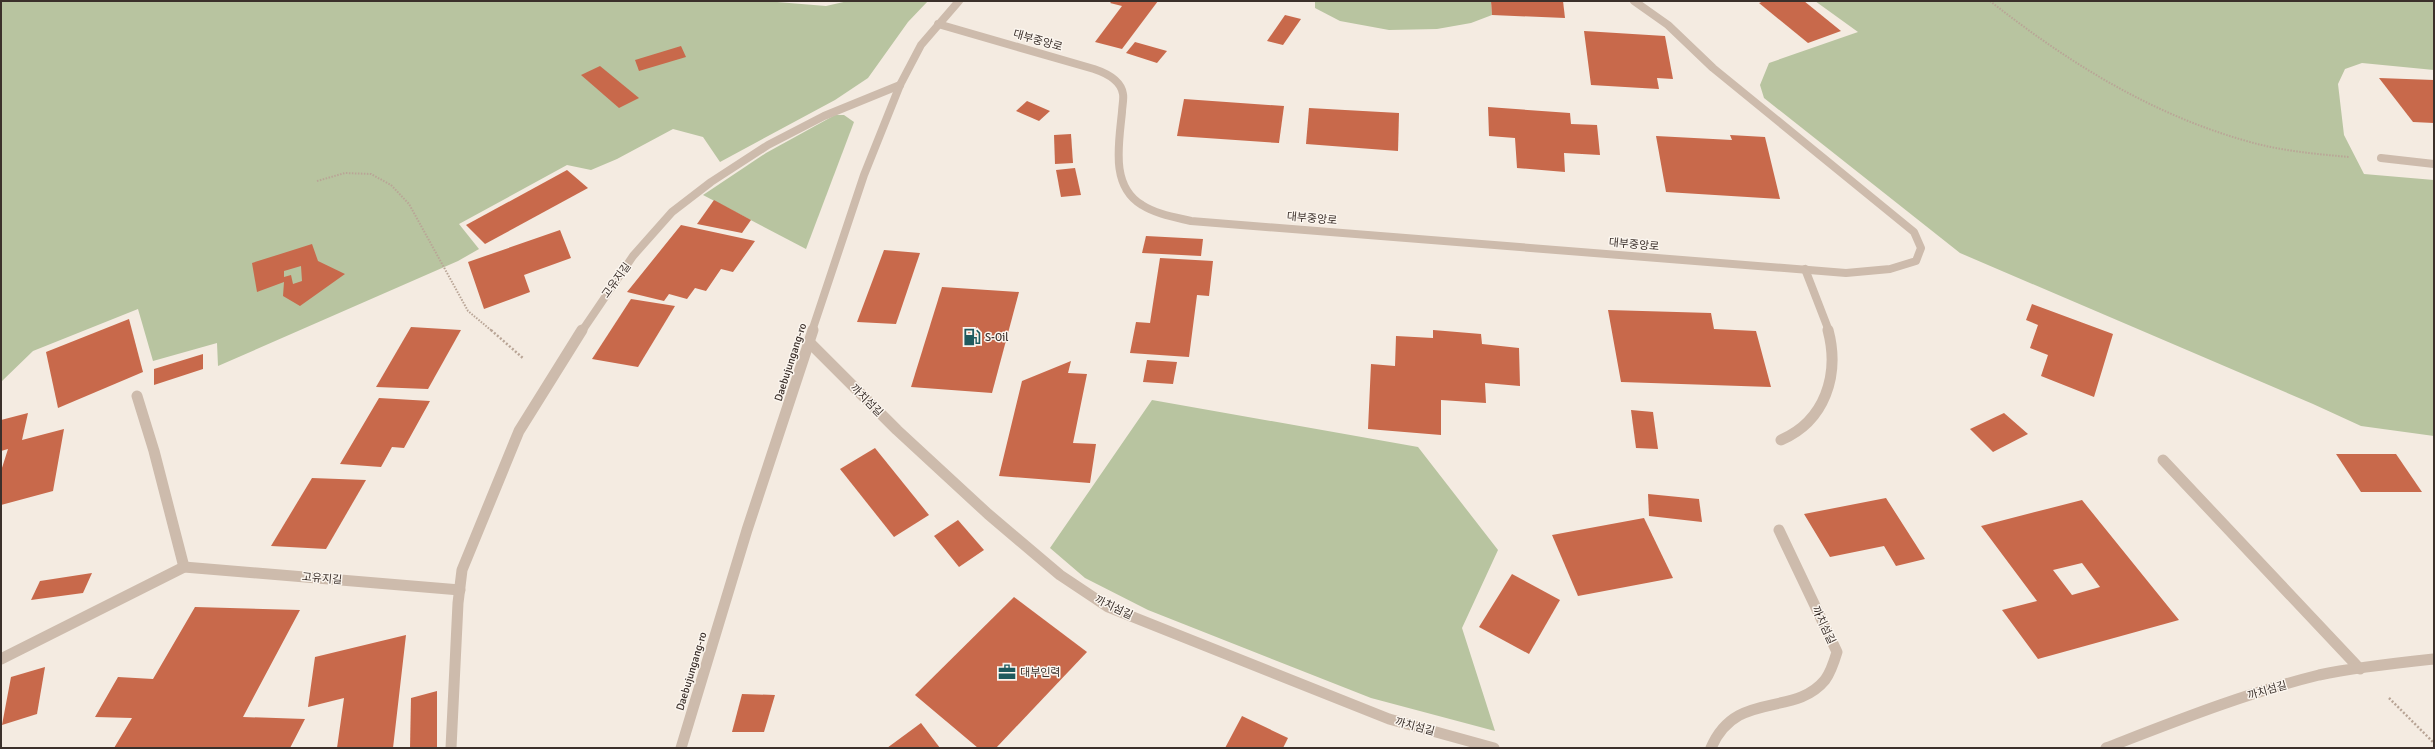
<svg xmlns="http://www.w3.org/2000/svg" width="2435" height="749" font-family="Signika,'Noto Sans KR',sans-serif">
<style>
.green{fill:#b8c4a0}
.building{fill:#c8694b;fill-rule:evenodd}
.lines{fill:none;stroke-linecap:round;stroke-linejoin:round}
.path-far1{stroke:#b9a596;stroke-width:2;stroke-dasharray:1.5 1.5;stroke-linecap:butt}
.path{stroke:#b9a596;stroke-width:2.5;stroke-dasharray:2 2;stroke-linecap:butt}
.minor-far1{stroke:#cdbbac;stroke-width:8}
.minor{stroke:#cdbbac;stroke-width:11}
.labels{text-anchor:middle;stroke-width:3;stroke-linejoin:round;paint-order:stroke}
.street-label{font-size:11px;fill:#3b302b;stroke:#fbf5ee}
.poi-label{font-size:11px;fill:#3b302b;stroke:#fbf5ee;text-anchor:start}
</style>
<rect width="100%" height="100%" fill="#f4ebe1"/>
<!-- green -->
<g class="green">
<path d="M1,1H765L826,6L848,1H928L908,22L868,78L835,100L720,162L703,137L673,129L617,159L591,170L567,165L459,224L479,249L458,261L218,366L217,343L153,361L138,309L33,351L1,382Z"/>
<path d="M1315,1H1491L1492,15L1471,23L1437,29L1389,30L1340,21L1315,8Z"/>
<path d="M1815,1H2434V70L2362,63L2345,69L2338,84L2344,135L2364,174L2434,180V436L2361,426L2313,404L1960,253L1764,98L1760,85L1769,63L1858,32Z"/>
<path d="M835,115H844L854,122L806,249L703,195L766,153Z"/>
<path d="M1152,400L1418,447L1498,550L1462,628L1495,731L1371,698L1148,610L1085,578L1050,548Z"/>
</g>
<!-- building -->
<g class="building">
<path d="M1112,1H1158L1122,49L1095,42L1122,6L1110,3Z"/>
<path d="M1491,1H1563L1565,18L1492,15Z"/>
<path d="M1764,1H1804L1841,31L1808,43L1759,3Z"/>
<path d="M1285,15L1301,19L1283,45L1267,41Z"/>
<path d="M1584,31L1665,36L1673,79L1657,78L1659,89L1591,85Z"/>
<path d="M1135,42L1167,51L1157,63L1126,53Z"/>
<path d="M681,46L686,57L639,71L635,60Z"/>
<path d="M600,66L639,98L619,108L581,75Z"/>
<path d="M2379,78L2434,80V123L2413,122Z"/>
<path d="M1184,99L1284,106L1279,143L1177,136Z"/>
<path d="M1027,101L1050,111L1039,121L1016,111Z"/>
<path d="M1488,107L1570,113L1571,124L1597,125L1600,155L1564,153L1565,172L1517,168L1515,138L1489,136Z"/>
<path d="M1309,108L1399,113L1398,151L1306,144Z"/>
<path d="M1071,134L1073,163L1055,164L1054,135Z"/>
<path d="M1730,135L1765,137L1780,199L1666,192L1656,136L1732,140Z"/>
<path d="M1075,168L1081,195L1061,197L1056,170Z"/>
<path d="M567,170L588,188L485,244L466,225Z"/>
<path d="M714,200L751,220L742,233L697,224Z"/>
<path d="M681,225L755,241L733,272L721,269L706,291L695,288L687,299L669,294L664,301L627,292Z"/>
<path d="M560,230L571,258L524,275L530,292L484,309L468,262Z"/>
<path d="M1146,236L1203,239L1201,256L1142,253Z"/>
<path d="M312,244L318,261L345,274L300,306L283,296L284,282L257,292L252,263ZM301,266L302,281L293,284L291,275L284,277V271Z"/>
<path d="M884,250L920,253L896,324L857,322Z"/>
<path d="M1160,258L1213,261L1209,296L1197,295L1189,357L1130,353L1136,322L1150,323Z"/>
<path d="M942,287L1019,292L992,393L911,387Z"/>
<path d="M631,299L675,306L638,367L592,359Z"/>
<path d="M2032,304L2113,334L2094,397L2041,376L2048,355L2030,348L2038,325L2026,320Z"/>
<path d="M1608,310L1711,313L1714,329L1756,331L1771,387L1621,382Z"/>
<path d="M129,319L143,372L58,408L46,352Z"/>
<path d="M411,327L461,330L428,389L376,387Z"/>
<path d="M1433,330L1481,334L1482,344L1519,348L1520,386L1485,383L1486,403L1441,400V435L1368,429L1371,364L1395,366L1396,336L1433,338Z"/>
<path d="M203,354V369L154,385V369Z"/>
<path d="M1147,360L1177,362L1173,384L1143,382Z"/>
<path d="M1071,361L1068,373L1087,374L1073,443L1096,444L1090,483L999,476L1022,381Z"/>
<path d="M379,398L430,401L404,448L392,447L381,467L340,464Z"/>
<path d="M1631,410L1653,412L1658,449L1636,448Z"/>
<path d="M28,413L22,440L64,429L53,491L1,505V471L8,449L1,451V420Z"/>
<path d="M2004,413L2028,434L1993,452L1970,429Z"/>
<path d="M875,448L929,515L894,537L840,469Z"/>
<path d="M2336,454H2396L2422,492H2361Z"/>
<path d="M312,478L366,480L326,549L271,546Z"/>
<path d="M1648,494L1699,499L1702,522L1649,516Z"/>
<path d="M1886,498L1925,559L1896,566L1884,546L1830,557L1804,514Z"/>
<path d="M2082,500L2179,620L2038,659L2002,610L2037,601L1981,526ZM2082,563L2100,587L2072,595L2053,570Z"/>
<path d="M1644,518L1673,578L1578,596L1552,535Z"/>
<path d="M958,520L984,550L959,567L934,536Z"/>
<path d="M92,573L83,593L31,600L40,581Z"/>
<path d="M1512,574L1560,600L1529,654L1479,627Z"/>
<path d="M1014,597L1087,652L996,748H978L915,695Z"/>
<path d="M195,607L300,610L243,717L305,719L290,748H114L132,718L95,717L118,677L153,679Z"/>
<path d="M406,635L393,748H337L344,698L308,707L315,657Z"/>
<path d="M45,667L37,714L2,725L11,677Z"/>
<path d="M437,691V748H410L411,698Z"/>
<path d="M742,694L775,695L764,732H732Z"/>
<path d="M1242,716L1288,738L1283,748H1225Z"/>
<path d="M921,723L940,748H887Z"/>
</g>
<g class="lines">
<!-- path-far1 -->
<g class="path-far1">
<path d="M1990,1C2069,63 2152,115 2250,142C2282,151 2316,154 2349,157"/>
<path d="M317,181L345,173L371,174L391,185L409,204L468,311L492,331"/>
</g>
<!-- path -->
<g class="path">
<path d="M491,330L524,359"/>
<path d="M2389,698L2434,743"/>
</g>
<!-- minor-far1 -->
<g class="minor-far1">
<path d="M938,24L1094,69C1106,73 1121,80 1123,94C1124,99 1122,107 1122,112C1119,143 1110,186 1142,205C1156,214 1174,217 1191,221L1846,273L1890,269L1916,261L1921,248L1914,232L1713,68L1668,25L1634,1"/>
<path d="M2381,158L2434,164"/>
<path d="M1805,269L1829,331"/>
<path d="M582,331L633,256L672,212L711,182L768,145L824,116L900,85"/>
<path d="M812,331L864,175L900,85L921,45L959,1"/>
</g>
<!-- minor -->
<g class="minor">
<path d="M809,342L897,430L988,514L1060,575L1108,607L1389,719L1494,748"/>
<path d="M137,396L154,451L184,567"/>
<path d="M1781,440C1825,421 1840,375 1828,330"/>
<path d="M2163,460L2360,669"/>
<path d="M1,659L184,567L460,590"/>
<path d="M451,748L458,603L462,570L519,431L582,330"/>
<path d="M681,748L747,530L813,330"/>
<path d="M1711,748C1736,689 1794,718 1825,680C1831,672 1834,662 1837,652L1779,530"/>
<path d="M2106,748C2176,721 2246,693 2319,675C2357,667 2396,663 2434,659"/>
</g>
</g>
<!-- icons -->
<defs>
<g id="fuel-bare" transform="scale(1.38)"><path d="M-5.5-6h7V0h2V4h1.3V-2.5L3-4.5l.8-.8L6-3V5H2.5V1h-1V6h-7ZM-4.2-4.7v3.2H.2V-4.7Z" fill="#1f5a5e" stroke="#fbf5ee" stroke-width="2.5" paint-order="stroke"/></g>
<g id="office-bare" transform="scale(1.38)"><path d="M-6-3h4V-5.5h4V-3h4V5H-6ZM-1-4.5V-3h2v-1.5ZM-6 0V1H6V0Z" fill="#1f5a5e" stroke="#fbf5ee" stroke-width="2.5" paint-order="stroke"/></g>
</defs>
<g fill-rule="evenodd">
<use href="#fuel-bare" x="972" y="337"/>
<use href="#office-bare" x="1007" y="672"/>
</g>
<g class="labels">
<!-- street labels -->
<g class="street-label">
<text transform="translate(1038 40) rotate(16)" y="4">대부중앙로</text>
<text transform="translate(1312 218) rotate(5)" y="4">대부중앙로</text>
<text transform="translate(1634 244) rotate(5)" y="4">대부중앙로</text>
<text transform="translate(616 280) rotate(-54)" y="4">고유지길</text>
<text transform="translate(790 362) rotate(-72)" y="4">Daebujungang-ro</text>
<text transform="translate(867 400) rotate(45)" y="4">까치섬길</text>
<text transform="translate(322 578) rotate(5)" y="4">고유지길</text>
<text transform="translate(1114 607) rotate(25)" y="4">까치섬길</text>
<text transform="translate(1824 625) rotate(65)" y="4">까치섬길</text>
<text transform="translate(691 671) rotate(-73)" y="4">Daebujungang-ro</text>
<text transform="translate(2267 690) rotate(-16)" y="4">까치섬길</text>
<text transform="translate(1415 726) rotate(15)" y="4">까치섬길</text>
</g>
<!-- poi labels -->
<g class="poi-label">
<text x="985" y="341">S-Oil</text>
<text x="1020" y="676">대부인력</text>
</g>
</g>
<!-- border -->
<rect width="2435" height="749" fill="none" stroke="#3b302b" stroke-width="4"/>
</svg>
